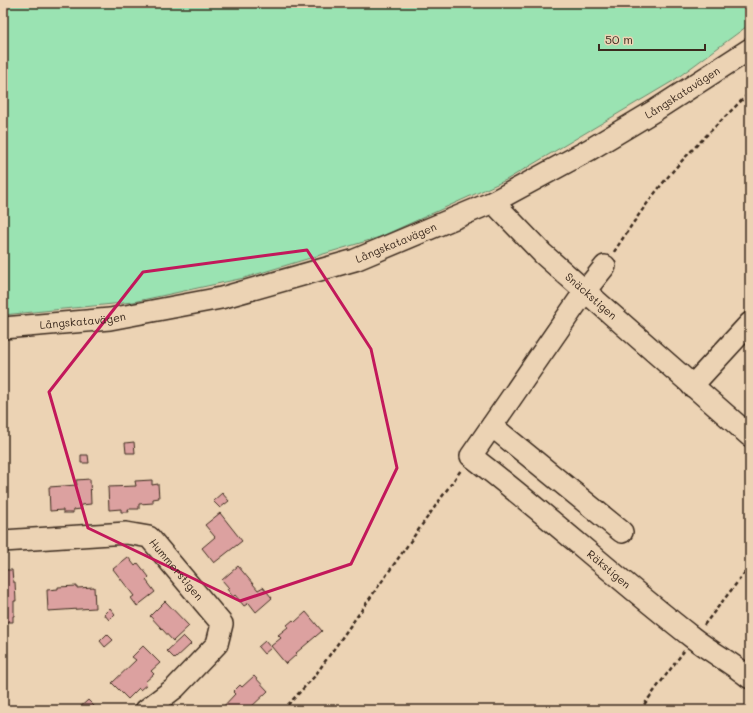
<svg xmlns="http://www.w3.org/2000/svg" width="753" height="713" font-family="Mali,sans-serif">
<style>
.green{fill:#9ae3b2;stroke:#6a8668}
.building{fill:#dca1a0;stroke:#3b2a1e}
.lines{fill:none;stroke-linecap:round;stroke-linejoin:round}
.minor-casing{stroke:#3b2a1e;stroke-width:24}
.path{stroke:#3b2a1e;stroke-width:2.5;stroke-dasharray:4 3;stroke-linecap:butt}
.minor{stroke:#ecd3b4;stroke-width:21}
.marked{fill:none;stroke:#c2185b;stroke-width:3;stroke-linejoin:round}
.labels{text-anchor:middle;stroke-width:3.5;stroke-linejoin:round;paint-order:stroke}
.street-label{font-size:11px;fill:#3b2a1e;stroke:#ecd3b4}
</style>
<rect width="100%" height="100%" fill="#ecd3b4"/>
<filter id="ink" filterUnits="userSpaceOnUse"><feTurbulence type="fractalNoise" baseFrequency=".025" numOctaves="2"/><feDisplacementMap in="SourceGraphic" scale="8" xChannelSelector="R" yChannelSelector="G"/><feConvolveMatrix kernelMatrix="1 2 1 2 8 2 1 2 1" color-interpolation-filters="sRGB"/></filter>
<g filter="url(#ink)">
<!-- green -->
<path class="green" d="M3,3H750V24L673,81L506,180L380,237L244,278L133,302L3,315Z"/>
<!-- building -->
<g class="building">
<path d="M134,442L135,453H126L125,443Z"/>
<path d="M81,455H88L89,463H81Z"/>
<path d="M90,479L91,504L81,505V509L73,510V513H63V510L50,511L49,487L77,485L76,480Z"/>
<path d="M152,480V485L158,484L159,498L153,499V503L139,504V509H128L129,512H121V509L109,510L108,487L136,486L135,481Z"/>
<path d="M222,493L229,501L220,508L213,501Z"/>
<path d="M220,513L242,541L214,563L202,548L215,537L205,525Z"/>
<path d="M128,557L135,566L138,563L149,577L146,580L155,592L137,606L131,598L134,596L113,569Z"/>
<path d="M238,566L258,590L263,587L272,598L256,612L249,603L244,606L235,595L233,597L227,589L229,588L222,580Z"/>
<path d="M3,570H12L13,582H15L16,601H14V616H13V622H3Z"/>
<path d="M77,586V588L94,587L95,608L48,611L47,590L58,589V587Z"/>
<path d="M165,601L189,626L173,641L150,616Z"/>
<path d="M110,608L115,614L109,620L104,614Z"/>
<path d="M306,612L322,631L296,653L297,654L286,664L271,646L281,638L278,635L288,627L287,625L293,620L295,622Z"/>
<path d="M107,634L113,640L105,647L100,641Z"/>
<path d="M183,636L191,644L175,659L167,651Z"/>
<path d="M265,641L271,648L264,654L258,647Z"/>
<path d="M143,646L160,663L151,671L154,674L145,682L147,684L140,690L139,688L128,699L112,683L136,660L132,657Z"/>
<path d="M254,676L268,691L248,710H222L221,709L235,694L233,692L240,685L242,687Z"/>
<path d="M88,700L98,710H77Z"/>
</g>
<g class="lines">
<!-- minor casing -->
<g class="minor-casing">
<g id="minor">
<path id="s1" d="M493,202L543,254L750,436"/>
<path id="s2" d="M605,266L585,291L471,456C547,514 617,579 693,638C711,652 732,663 750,678"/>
<path id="s3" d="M3,328L110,319L221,298L355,260L493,202L589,150L654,111L750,49"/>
<path d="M692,386L750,323"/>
<path d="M492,426L622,532"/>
<path id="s4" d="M3,541L126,533L149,537L222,624L217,644L175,688L146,710"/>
</g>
</g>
<!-- path -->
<g class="path">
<path d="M614,252C633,222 655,191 679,164C702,139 726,116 750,92"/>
<path d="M704,625L750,566"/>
<path d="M283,710L314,677L461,470"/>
<path d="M640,710L684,651"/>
</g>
<!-- minor -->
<use href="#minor" class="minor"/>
</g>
</g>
<!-- marked area -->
<path class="marked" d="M307,250L371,349L397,468L351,564L240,601L88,528L49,392L143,272Z"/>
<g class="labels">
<!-- street labels -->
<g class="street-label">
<text dy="4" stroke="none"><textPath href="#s3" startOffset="728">Långskatavägen</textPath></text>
<text dy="4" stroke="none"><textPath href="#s3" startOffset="404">Långskatavägen</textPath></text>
<text dy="4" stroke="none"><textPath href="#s1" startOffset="136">Snäckstigen</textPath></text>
<text dy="4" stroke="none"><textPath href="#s3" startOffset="80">Långskatavägen</textPath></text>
<text dy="4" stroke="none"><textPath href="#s2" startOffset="411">Räkstigen</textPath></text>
<text dy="4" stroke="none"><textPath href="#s4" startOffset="189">Hummerstigen</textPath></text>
</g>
</g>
<!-- margin -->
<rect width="753" height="713" fill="none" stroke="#ecd3b4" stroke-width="16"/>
<rect x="8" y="8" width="737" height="697" fill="none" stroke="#3b2a1e" stroke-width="1.5" filter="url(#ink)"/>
<!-- scale -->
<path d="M599 44v6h106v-6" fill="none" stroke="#3b2a1e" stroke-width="2"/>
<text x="605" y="44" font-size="12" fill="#3b2a1e" stroke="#ecd3b4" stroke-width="3" paint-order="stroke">50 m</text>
</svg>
